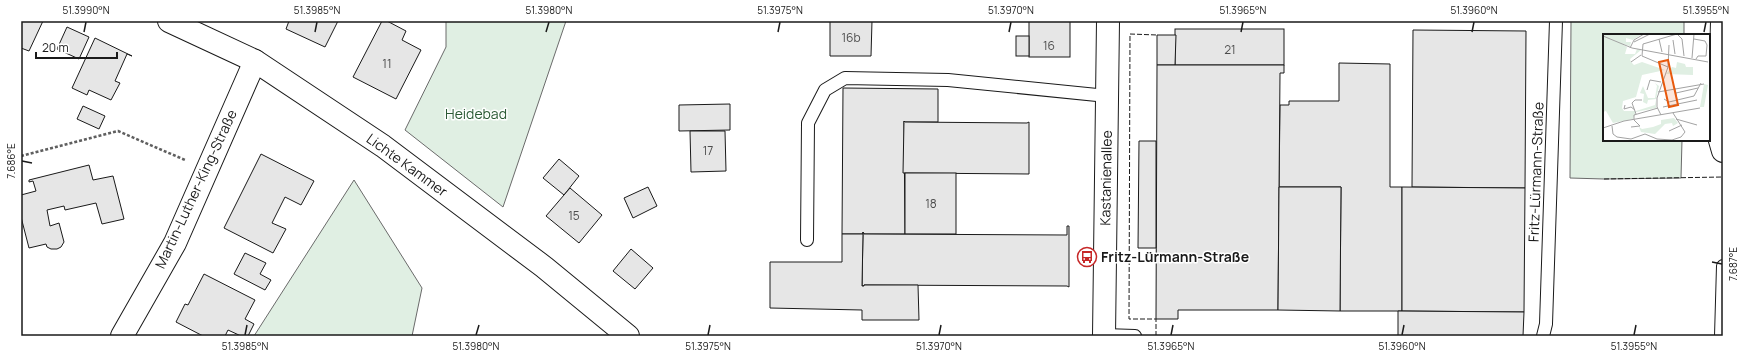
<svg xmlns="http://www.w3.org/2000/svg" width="1744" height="357" font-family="Manrope,sans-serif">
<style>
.green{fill:#e0efe3;stroke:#6a6a6a}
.building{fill:#e6e6e6;stroke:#1a1a1a}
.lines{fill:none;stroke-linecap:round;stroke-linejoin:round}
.service-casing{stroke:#1a1a1a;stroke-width:14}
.minor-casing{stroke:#1a1a1a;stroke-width:24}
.path{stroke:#5f5f5f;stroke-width:2.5;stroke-dasharray:3 2;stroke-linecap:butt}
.service{stroke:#fff;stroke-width:12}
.minor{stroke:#fff;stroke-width:22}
.fence{stroke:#1a1a1a;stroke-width:1;stroke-dasharray:5 2;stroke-linecap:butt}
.ticks{fill:none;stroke:#1a1a1a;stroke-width:1.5}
.labels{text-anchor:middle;stroke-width:3;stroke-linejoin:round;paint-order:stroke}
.number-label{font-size:12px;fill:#4d4d4d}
.park-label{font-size:14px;fill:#2b5a34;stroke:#fff}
.street-label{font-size:14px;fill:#1a1a1a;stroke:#fff}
.poi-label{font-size:14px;font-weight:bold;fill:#1a1a1a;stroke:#fff;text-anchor:start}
.inset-road{fill:none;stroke:#a3a3a3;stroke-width:1}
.view{fill:#e8590c;fill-opacity:0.15;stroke:#e8590c;stroke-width:2}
.inset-edge{fill:none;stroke:#1a1a1a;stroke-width:2}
.neatline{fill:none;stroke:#1a1a1a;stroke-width:1.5}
.ticks-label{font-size:10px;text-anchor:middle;fill:#1a1a1a}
</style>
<rect width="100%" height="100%" fill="#fff"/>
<!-- green -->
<g class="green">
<path d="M446,21H566L503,207L405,130L446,47Z"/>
<path d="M1571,21H1684V35H1604V140H1682L1681,178L1604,179L1570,178Z"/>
<path d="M354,180L422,288L412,336H254Z"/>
</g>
<!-- building -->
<g class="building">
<path d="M21,21H43L29,51L21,48Z"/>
<path d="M289,21H338L325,47L286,29Z"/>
<path d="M382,21H387L406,31L402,40L421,50L396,99L353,77Z"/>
<path d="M830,21H872L871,56H830Z"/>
<rect x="1029" y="21" width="41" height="36"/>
<path d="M67,27L89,37L79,59L57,49Z"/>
<rect x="1175" y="29" width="109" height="36"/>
<path d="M1413,30L1526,31L1525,188L1412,187Z"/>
<path d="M1157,35H1176L1175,65H1157Z"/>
<rect x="1016" y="36" width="13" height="20"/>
<path d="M95,38L132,56L127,54L115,81L120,83L111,100L89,90L87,95L72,88Z"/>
<path d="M1339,63L1390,64V187H1402V311H1340L1341,187H1279L1280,105H1289V101H1339Z"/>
<path d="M1157,65H1284V73H1280L1278,310H1178V319H1156Z"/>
<path d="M843,88L938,89V122H905L904,121L905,234H864L863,232V234H842Z"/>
<path d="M730,104V130L679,131V105Z"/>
<path d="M83,106L105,116L99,129L77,119Z"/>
<path d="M904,121L905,122L1027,123L1029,122V174L903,173Z"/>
<path d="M690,131H725L726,171L691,172Z"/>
<path d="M1139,141H1156V248H1138Z"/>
<path d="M261,154L314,181L301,205L285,197L272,223L286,229L273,253L224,228Z"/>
<path d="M559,159L579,176L564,195L543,178Z"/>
<path d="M89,165L93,180L113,176L124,219L102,224L96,203L65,210L64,206L47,210L50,226L59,223L64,242L61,247L57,249H51L47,247L46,244L29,248L21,217V195L36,191L33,181L29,182V180Z"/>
<rect x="905" y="173" width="51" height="61"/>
<path d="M648,187L657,206L633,218L624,198Z"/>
<path d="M1279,187H1341L1340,311L1278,310Z"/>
<path d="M1402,187L1525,188L1524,312L1402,311Z"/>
<path d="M570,188L602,215L579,243L546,216Z"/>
<path d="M1067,226H1069V287L1067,286L864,285V286H862L863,232L864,234L1067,235Z"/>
<path d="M842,234H863L862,286H864V285H918L919,320H862V310L770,308V262H842Z"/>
<path d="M631,249L653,268L635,289L613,271Z"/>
<path d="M245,253L266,263L260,274L271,280L265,290L234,274Z"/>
<path d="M204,274L255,300L245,319L254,324L248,336H241L228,330L225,336H203L176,322L185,304L188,305Z"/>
<path d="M1398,311L1524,312L1523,336H1398Z"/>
</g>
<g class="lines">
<!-- service casing -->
<g class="service-casing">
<g id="service">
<path d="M807,240L808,123L825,90L845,78L948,80L1107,96"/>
<path d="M1104,335L1135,336"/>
<path d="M1543,336L1546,324L1556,21"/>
<path d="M1721,336L1723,266"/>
</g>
</g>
<!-- minor casing -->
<g class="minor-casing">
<g id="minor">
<path d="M169,21L255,61L383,146L544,267L628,336"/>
<path d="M1722,21L1719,137L1723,151"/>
<path d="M122,336L175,243L255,61"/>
<path d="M1104,336L1108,21"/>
</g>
</g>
<!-- path -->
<path class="path" d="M21,156L118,131L185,160"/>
<!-- service -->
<use href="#service" class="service"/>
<!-- minor -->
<use href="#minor" class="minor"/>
<!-- fence -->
<g class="fence">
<path d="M1604,179L1723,177"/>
<path d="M1156,336V319H1129L1130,34L1157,35"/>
</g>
</g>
<!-- ticks -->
<path class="ticks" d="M84,32L86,22M315,32L317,22M546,32L549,22M778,32L780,22M1009,32L1011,22M1241,32L1243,22M1472,32L1474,22M1704,32L1706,22M22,161L32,163M1712,262L1722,264M245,335L247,325M476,335L479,325M708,335L710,325M939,335L941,325M1171,335L1173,325M1402,335L1404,325M1634,335L1636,325"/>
<!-- icons -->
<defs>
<g id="bus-ring" transform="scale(1)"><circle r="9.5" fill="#fff" stroke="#c62828" stroke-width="1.5"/><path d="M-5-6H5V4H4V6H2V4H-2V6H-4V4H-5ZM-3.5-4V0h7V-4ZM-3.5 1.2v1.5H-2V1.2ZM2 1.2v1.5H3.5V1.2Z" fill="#c62828"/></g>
</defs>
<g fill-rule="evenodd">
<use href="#bus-ring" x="1087" y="257"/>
</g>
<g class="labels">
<!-- number labels -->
<g class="number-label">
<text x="851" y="42">16b</text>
<text x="1049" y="50">16</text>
<text x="1230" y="54">21</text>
<text x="387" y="68">11</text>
<text x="708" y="155">17</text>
<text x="931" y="208">18</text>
<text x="574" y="220">15</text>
</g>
<!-- park labels -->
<g class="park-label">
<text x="476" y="119">Heidebad</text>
</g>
<!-- street labels -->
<g class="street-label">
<text transform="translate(407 165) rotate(36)" y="5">Lichte Kammer</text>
<text transform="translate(1536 172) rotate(-88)" y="5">Fritz-Lürmann-Straße</text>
<text transform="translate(1106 178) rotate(-89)" y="5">Kastanienallee</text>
<text transform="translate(196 189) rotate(-65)" y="5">Martin-Luther-King-Straße</text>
</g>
<!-- poi labels -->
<g class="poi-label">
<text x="1101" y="262">Fritz-Lürmann-Straße</text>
</g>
</g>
<!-- overview -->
<g transform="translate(1603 34)">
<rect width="107" height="107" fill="#fff"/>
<path d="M0,0H39L30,6L23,4V8H28L27,12L19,10L24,13L22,20H32L34,15L38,16L27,25L28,28L31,31L39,28L62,36L39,41L33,63L20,67L19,74L21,77H33L52,71L53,66V74L33,78L30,85L10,89L3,77L0,78ZM74,28L82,30L83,33H90V41L63,40L69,33L73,34ZM52,49L56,52L53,65L45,66L44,70L40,68L41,60L37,59L40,52L45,64H52L54,52ZM101,50L105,51L101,73H97ZM71,84L75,89L70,92L69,89L62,90L52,100L38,98L36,93L39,95L50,93L58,90V86Z" fill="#e0efe3"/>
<path class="inset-road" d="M0,2L29,14L105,28M56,5L59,18M91,5L102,7L104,11L103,22H95L93,25M70,6L72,20M31,8L47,0M27,14L31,6L41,0M89,24L91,0M28,28L38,21M65,33L39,22L40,10L74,0L79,5L81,22M72,54L74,66M44,56L47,46L58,48M55,58L101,50M73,59L95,54M61,65L66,68L91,62L98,49M22,71L21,75L28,73L32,76M60,73L94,66M33,80L29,69L32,66H39M58,81L54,73V64L65,33L66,11M73,85L94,91M31,86V81L55,74M9,92L10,100L14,103L28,105L42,100L54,105L69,106L78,103L82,98L70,79M28,93L37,92L31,86M0,94L21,87L97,74M66,97L79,91"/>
<path class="view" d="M65,26L75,71L66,73L56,28Z"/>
<rect width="107" height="107" class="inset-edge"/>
</g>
<!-- border -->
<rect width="1744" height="357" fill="none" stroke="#ffffff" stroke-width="44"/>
<!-- scale -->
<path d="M36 52v6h81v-6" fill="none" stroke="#1a1a1a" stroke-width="2"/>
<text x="42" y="52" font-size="12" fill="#1a1a1a" stroke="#ffffff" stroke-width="3" paint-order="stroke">20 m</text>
<rect x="22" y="22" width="1700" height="313" class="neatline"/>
<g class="ticks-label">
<text x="86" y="14">51.3990°N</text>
<text x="317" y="14">51.3985°N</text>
<text x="549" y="14">51.3980°N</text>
<text x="780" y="14">51.3975°N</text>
<text x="1011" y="14">51.3970°N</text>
<text x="1243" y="14">51.3965°N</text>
<text x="1474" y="14">51.3960°N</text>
<text x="1706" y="14">51.3955°N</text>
<text transform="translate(11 161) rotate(-90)" y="4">7.686°E</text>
<text transform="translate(1733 264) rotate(-90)" y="4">7.687°E</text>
<text x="245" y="350">51.3985°N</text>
<text x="476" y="350">51.3980°N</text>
<text x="708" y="350">51.3975°N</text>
<text x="939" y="350">51.3970°N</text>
<text x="1171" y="350">51.3965°N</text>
<text x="1402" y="350">51.3960°N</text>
<text x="1634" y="350">51.3955°N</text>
</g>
</svg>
